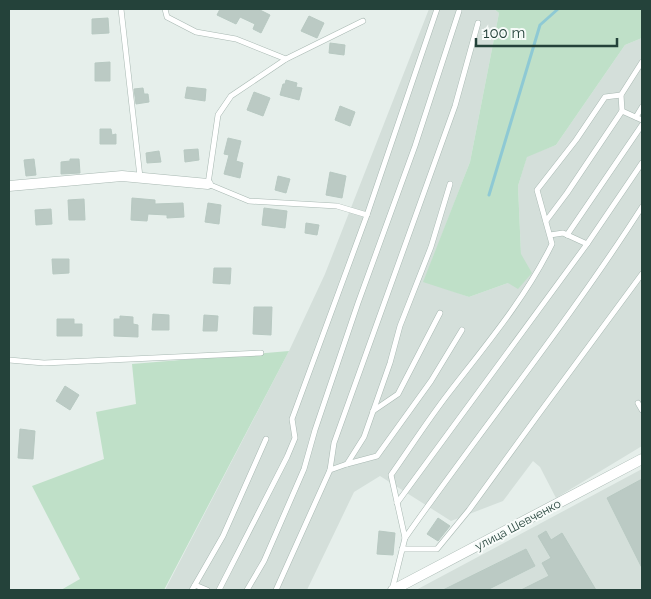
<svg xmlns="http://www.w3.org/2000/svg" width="651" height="599" font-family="Raleway,sans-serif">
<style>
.built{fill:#d4dfda}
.green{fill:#bfe0c8}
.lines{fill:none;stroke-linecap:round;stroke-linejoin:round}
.stream{stroke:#8ec9d4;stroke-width:3}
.building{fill:#bbcac4;stroke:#b8c9c2}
.service-casing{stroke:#a8b8b2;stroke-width:6}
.minor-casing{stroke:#a8b8b2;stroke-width:11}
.service{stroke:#fff;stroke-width:5}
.minor{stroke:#fff;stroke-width:10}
.labels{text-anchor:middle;stroke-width:4;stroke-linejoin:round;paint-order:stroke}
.street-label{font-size:12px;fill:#24423a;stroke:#f7fbf9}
</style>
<rect width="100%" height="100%" fill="#e6efeb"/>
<!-- built -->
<g class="built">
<path d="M429,9H494L499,13L470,162L424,281L469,297L508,283L521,254L518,186L527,156L556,145L625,45L642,38V446L556,498L540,467L533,461L503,501L451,521L380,476L354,492L307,590H165L289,351L325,274Z"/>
<path d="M642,469V590H416Z"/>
</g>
<!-- green -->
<g class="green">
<path d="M494,9H642V38L625,45L556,145L527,157L518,186L521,254L532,273L518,289L508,283L469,297L423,282L470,162L499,13Z"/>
<path d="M289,351L164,590H61L80,579L32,486L104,459L96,412L136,404L132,364Z"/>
</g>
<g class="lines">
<!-- stream -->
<path class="stream" d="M489,195L540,25L558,9"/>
</g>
<!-- building -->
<g class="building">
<path d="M220,9H258L270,15L261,33L253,29L255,24L240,17L236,24L217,15Z"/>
<path d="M309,16L324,23L317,38L301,31Z"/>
<path d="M108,18L109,33L92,34V19Z"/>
<path d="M330,43L345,45L344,55L329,53Z"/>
<path d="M110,62V81H95V63Z"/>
<path d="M286,80L297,83L296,87L302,88L299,100L280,95L283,84H285Z"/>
<path d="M187,87L206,89L205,101L185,98Z"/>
<path d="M143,88L144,94H148L149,102L136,104L134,89Z"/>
<path d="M254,92L270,98L263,116L247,110Z"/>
<path d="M340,106L355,112L350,126L335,120Z"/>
<path d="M100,129H111L112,135L116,134V144H100Z"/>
<path d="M228,138L241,141L236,161L243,163L240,178L224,174L229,155L224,154Z"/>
<path d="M198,149L199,160L185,162L184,150Z"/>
<path d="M159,151L161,162L147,163L146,153Z"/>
<path d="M34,159L36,175L26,176L24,160Z"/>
<path d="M70,159H79L80,173L61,174V162L70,161Z"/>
<path d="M330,172L346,176L342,198L326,195Z"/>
<path d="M278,176L290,179L286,193L275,190Z"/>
<path d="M132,198L155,200V204L183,203L184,217L167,218V215L148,214L147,221L131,220Z"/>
<path d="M84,199L85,220H69L68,200Z"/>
<path d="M208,203L221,205L219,224L205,222Z"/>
<path d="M264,208L287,211L285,228L262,225Z"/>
<path d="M51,209L52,224L36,225L35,210Z"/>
<path d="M306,223L319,225L317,235L305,233Z"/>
<path d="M52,259H69V273L53,274Z"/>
<path d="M214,268H231L230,284L213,283Z"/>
<path d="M254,307H272L271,335L253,334Z"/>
<path d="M153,314L169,315V330H152Z"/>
<path d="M204,315L218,316L217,331H203Z"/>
<path d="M120,316L133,317V324L138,325V337L114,336V319H120Z"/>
<path d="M57,319H74V324H82V336H57Z"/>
<path d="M65,386L79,395L70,410L56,401Z"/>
<path d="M20,429L35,431L33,459L18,458Z"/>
<path d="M642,479V568L607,498Z"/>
<path d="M438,518L450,526L438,541L427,534Z"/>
<path d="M379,531L395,533L393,555L377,554Z"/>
<path d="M546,531L551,540L562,533L596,590H521L549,576L542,563L551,558L538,536Z"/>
<path d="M526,549L535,566L487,590H443Z"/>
</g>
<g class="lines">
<!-- service casing -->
<g class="service-casing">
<g id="service">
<path d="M121,9L140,177"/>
<path d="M165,9L167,17L196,32L236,39L286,59"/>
<path d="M622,111L642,120"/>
<path d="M636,117L642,107"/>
<path d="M367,215L437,9"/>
<path d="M546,221L567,193L622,111L621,95L642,62"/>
<path d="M550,235L563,233L587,244L642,163"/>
<path d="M567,235L642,125"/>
<path d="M9,360L44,363L261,353"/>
<path d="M638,403L642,410"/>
<path d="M373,411L398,394L440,313"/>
<path d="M347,464L377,456L431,381L462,330"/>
<path d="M330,470L347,464L364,437L390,363L400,326L431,247L450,184"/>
<path d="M397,503L587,244"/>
<path d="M405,538C483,427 569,321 642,207"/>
<path d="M402,549H437L469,510L538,415L642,274"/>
<path d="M195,585L207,590"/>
<path d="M192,590L223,536L266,439"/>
<path d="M219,590L287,457L295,438L292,419L367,215L337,206L249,201L208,184L218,115L231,96L286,59L363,21"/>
<path d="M247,590L264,561L304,469L315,430L358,303L415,146L459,11"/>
<path d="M276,590L330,470L334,443L455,106L478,23"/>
<path d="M392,590L405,538L391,475C410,448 428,420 448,394C485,346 525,299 552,244L537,190L576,140L605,97L621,95"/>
</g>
</g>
<!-- minor casing -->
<g class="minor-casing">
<g id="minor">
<path d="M9,186L122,176L208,184"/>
<path d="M393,590L642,459"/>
</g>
</g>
<!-- service -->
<use href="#service" class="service"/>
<!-- minor -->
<use href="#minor" class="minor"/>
</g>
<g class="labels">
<!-- street labels -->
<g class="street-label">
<text transform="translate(518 525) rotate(-28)" y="4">улица Шевченко</text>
</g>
</g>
<!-- border -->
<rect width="651" height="599" fill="none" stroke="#24423a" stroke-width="20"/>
<!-- scale -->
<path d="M476 38v8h141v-8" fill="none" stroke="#24423a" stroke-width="2.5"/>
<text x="483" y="38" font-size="15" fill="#24423a" stroke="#f7fbf9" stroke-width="4" paint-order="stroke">100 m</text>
</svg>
